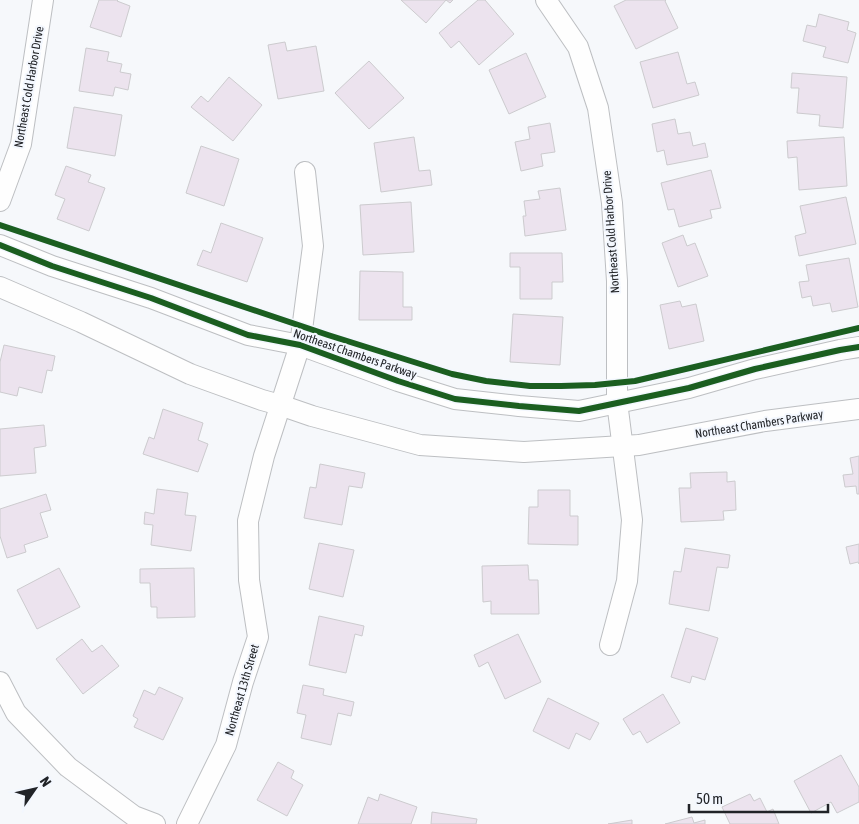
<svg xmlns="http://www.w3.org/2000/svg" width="859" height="824" font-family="'Asap Condensed',sans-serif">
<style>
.building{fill:#ece3ee;stroke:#cccbce}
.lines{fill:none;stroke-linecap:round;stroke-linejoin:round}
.minor-casing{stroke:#bdbfc2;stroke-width:22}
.minor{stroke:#fefefe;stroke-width:20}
.cycleway-casing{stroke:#f3f7fe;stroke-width:9}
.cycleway{stroke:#1b5e20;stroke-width:6}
.labels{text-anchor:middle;stroke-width:4;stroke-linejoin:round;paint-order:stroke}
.street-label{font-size:12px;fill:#212327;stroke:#f3f7fe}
</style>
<rect width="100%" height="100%" fill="#f6f8fb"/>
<!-- building -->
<g class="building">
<path d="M99,0H118L117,1L130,6L121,37L90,27Z"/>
<path d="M401,0H453L450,3L446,0L426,23Z"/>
<path d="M478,0H485L514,34L479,65L459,41L451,48L439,33Z"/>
<path d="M626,0H666L665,1L678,28L636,49L614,6Z"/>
<path d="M819,14L849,22L847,30L856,33L848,63L823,57L826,47L803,41L807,25L816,27Z"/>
<path d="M285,42L287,51L316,46L324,91L278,99L268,45Z"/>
<path d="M86,48L109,52L107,61L122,64L120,72L131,74L128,90L115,87L113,96L79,91Z"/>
<path d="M678,52L687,84L695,82L699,95L653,108L640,62Z"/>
<path d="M526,53L546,97L509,114L489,70Z"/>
<path d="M369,61L404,98L369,129L335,93Z"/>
<path d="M792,73L847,77L843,128L819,126L820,115L797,113L799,88H791Z"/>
<path d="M229,77L262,105L233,141L191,107L201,96L208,102Z"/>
<path d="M74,107L122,115L115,156L67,148Z"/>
<path d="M675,119L678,134L690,132L693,146L705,143L708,157L667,165L664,150L657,152L652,124Z"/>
<path d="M550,123L555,152L541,154L543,166L521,171L515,142L530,139L528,127Z"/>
<path d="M414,137L419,171L430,170L432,185L381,192L374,143Z"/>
<path d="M844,137L847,186L799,190L797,157L788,158L787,141Z"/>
<path d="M201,146L239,159L224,206L186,193Z"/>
<path d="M66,166L91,175L88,182L105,188L89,231L57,219L65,199L55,195Z"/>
<path d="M711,170L721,208L710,210L712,218L679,227L674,209L668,210L661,183Z"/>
<path d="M560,188L566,230L525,236L523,216H526L524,201L540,199L538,191Z"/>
<path d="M846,197L856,244L799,256L795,236L806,233L800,206Z"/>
<path d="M411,202L414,252L363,255L360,205Z"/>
<path d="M221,223L263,238L247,282L197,265L203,250L211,253Z"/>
<path d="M683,235L687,246L695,243L708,276L678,287L662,243Z"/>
<path d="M510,253H562L563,282H552V299H520V267H510Z"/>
<path d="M849,258L858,307L832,312L830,303L813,306L811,296L802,298L799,282L809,281L806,265Z"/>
<path d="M360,271L403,272V307H412V320H359Z"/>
<path d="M680,301L682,307L696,304L704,341L669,349L660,305Z"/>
<path d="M513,314L563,317L560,365L510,362Z"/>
<path d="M4,345L55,356L52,371L47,370L42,393L19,387L17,396L0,392V362Z"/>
<path d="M163,409L203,423L198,440L208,444L198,472L143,454L149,437L154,439Z"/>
<path d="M44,425L46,446L34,448L36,473L0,476V429Z"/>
<path d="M859,456V494H857L856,486L845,487L843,475L853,474L850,458Z"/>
<path d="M320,464L365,473L362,488L349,486L342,525L304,518L310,487L316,488Z"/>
<path d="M727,472V482L735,481L736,510L723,511L724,520L681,522L679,488H691L690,473Z"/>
<path d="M157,489L188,493L185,515L196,516L191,551L151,545L153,525L144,524L145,512L154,514Z"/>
<path d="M538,490H570V516H578V545L528,544L529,507H538Z"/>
<path d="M46,494L51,510L40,513L48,537L24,545L26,552L7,558L0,536V509Z"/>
<path d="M319,543L354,550L343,597L309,589Z"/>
<path d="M859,544V564L858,562L850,564L846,547Z"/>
<path d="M685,548L730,555L728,568L717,567L709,611L669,604L674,571L681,572Z"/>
<path d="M528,565L529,580H538L539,614H491V601L483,602L482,566Z"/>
<path d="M59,568L80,607L37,629L17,590Z"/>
<path d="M194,568L195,617L157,618V607H151L150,583H140V569Z"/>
<path d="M319,616L364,626L362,636L355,634L346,673L309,665Z"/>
<path d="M686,628L718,638L705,680L692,676L690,683L671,677Z"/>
<path d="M518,634L541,682L505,699L488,662L479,667L474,655Z"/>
<path d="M82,639L92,652L102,645L119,666L83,694L56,659Z"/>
<path d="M303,685L324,689L323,695L354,702L351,716L338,713L331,745L301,738L306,715L297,713Z"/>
<path d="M159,687L183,698L163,740L134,727L138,719L133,716L144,690L155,695Z"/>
<path d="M663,694L680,723L647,743L640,731L633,735L623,719Z"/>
<path d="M548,698L599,723L590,740L576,733L569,749L533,731Z"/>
<path d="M841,755L859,787V802L837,813L831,802L811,813L794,781Z"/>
<path d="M278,762L294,771L291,778L303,785L287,816L257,800Z"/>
<path d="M380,794L417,807L411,824H358L368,797L378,801Z"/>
<path d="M750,794L754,801L760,798L767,812L773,809L779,824H730L722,807Z"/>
<path d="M432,812L477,819L476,824H431Z"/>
<path d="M692,817L694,823L705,820V824H665Z"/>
<path d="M632,820V824H608Z"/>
</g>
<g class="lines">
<!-- minor casing -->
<g class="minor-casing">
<g id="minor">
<path d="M546,0L578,47L598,108L612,203L617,281V402L632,520L627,581L610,645"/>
<path d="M0,201L21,144L43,0"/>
<path d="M0,245L52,266L151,298L248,335L300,345L398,381L455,399L519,406L579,411L689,388L755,369L840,350L859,347"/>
<path d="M0,287L81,322L190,374L262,400L280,405L312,416L420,445L524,452L639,445L765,421L859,409"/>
<path d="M0,682L16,713L68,767L134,816L155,824"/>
<path d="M187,824L226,745L243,682L258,637L249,580L248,521L264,456L300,345L313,246L305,172"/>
</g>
</g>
<!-- minor -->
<use href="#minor" class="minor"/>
<!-- cycleway casing -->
<g class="cycleway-casing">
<g id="cycleway">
<path d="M0,225L328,335L452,374L486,381L530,386H561L595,385L635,381L859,328"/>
<path d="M0,245L52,266L151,298L248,335L300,345L398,381L455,399L519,406L579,411L689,388L755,369L840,350L859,347"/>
</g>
</g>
<!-- cycleway -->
<use href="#cycleway" class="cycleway"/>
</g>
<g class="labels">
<!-- street labels -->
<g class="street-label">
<text transform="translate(29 87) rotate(-80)" y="4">Northeast Cold Harbor Drive</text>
<text transform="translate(611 232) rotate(-94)" y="4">Northeast Cold Harbor Drive</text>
<text transform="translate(355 354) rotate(19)" y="4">Northeast Chambers Parkway</text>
<text transform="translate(759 424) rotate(-9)" y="4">Northeast Chambers Parkway</text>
<text transform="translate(242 690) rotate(-74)" y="4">Northeast 13th Street</text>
</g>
</g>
<!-- north arrow -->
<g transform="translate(35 789) rotate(56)" stroke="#f3f7fe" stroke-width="4" paint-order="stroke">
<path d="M0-4L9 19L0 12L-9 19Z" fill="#212327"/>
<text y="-8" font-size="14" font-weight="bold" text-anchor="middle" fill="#212327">N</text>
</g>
<!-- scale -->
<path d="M689 804v8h139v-8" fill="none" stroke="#212327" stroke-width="2.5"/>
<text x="696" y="804" font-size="15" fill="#212327" stroke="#f3f7fe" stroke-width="4" paint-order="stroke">50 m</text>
</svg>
